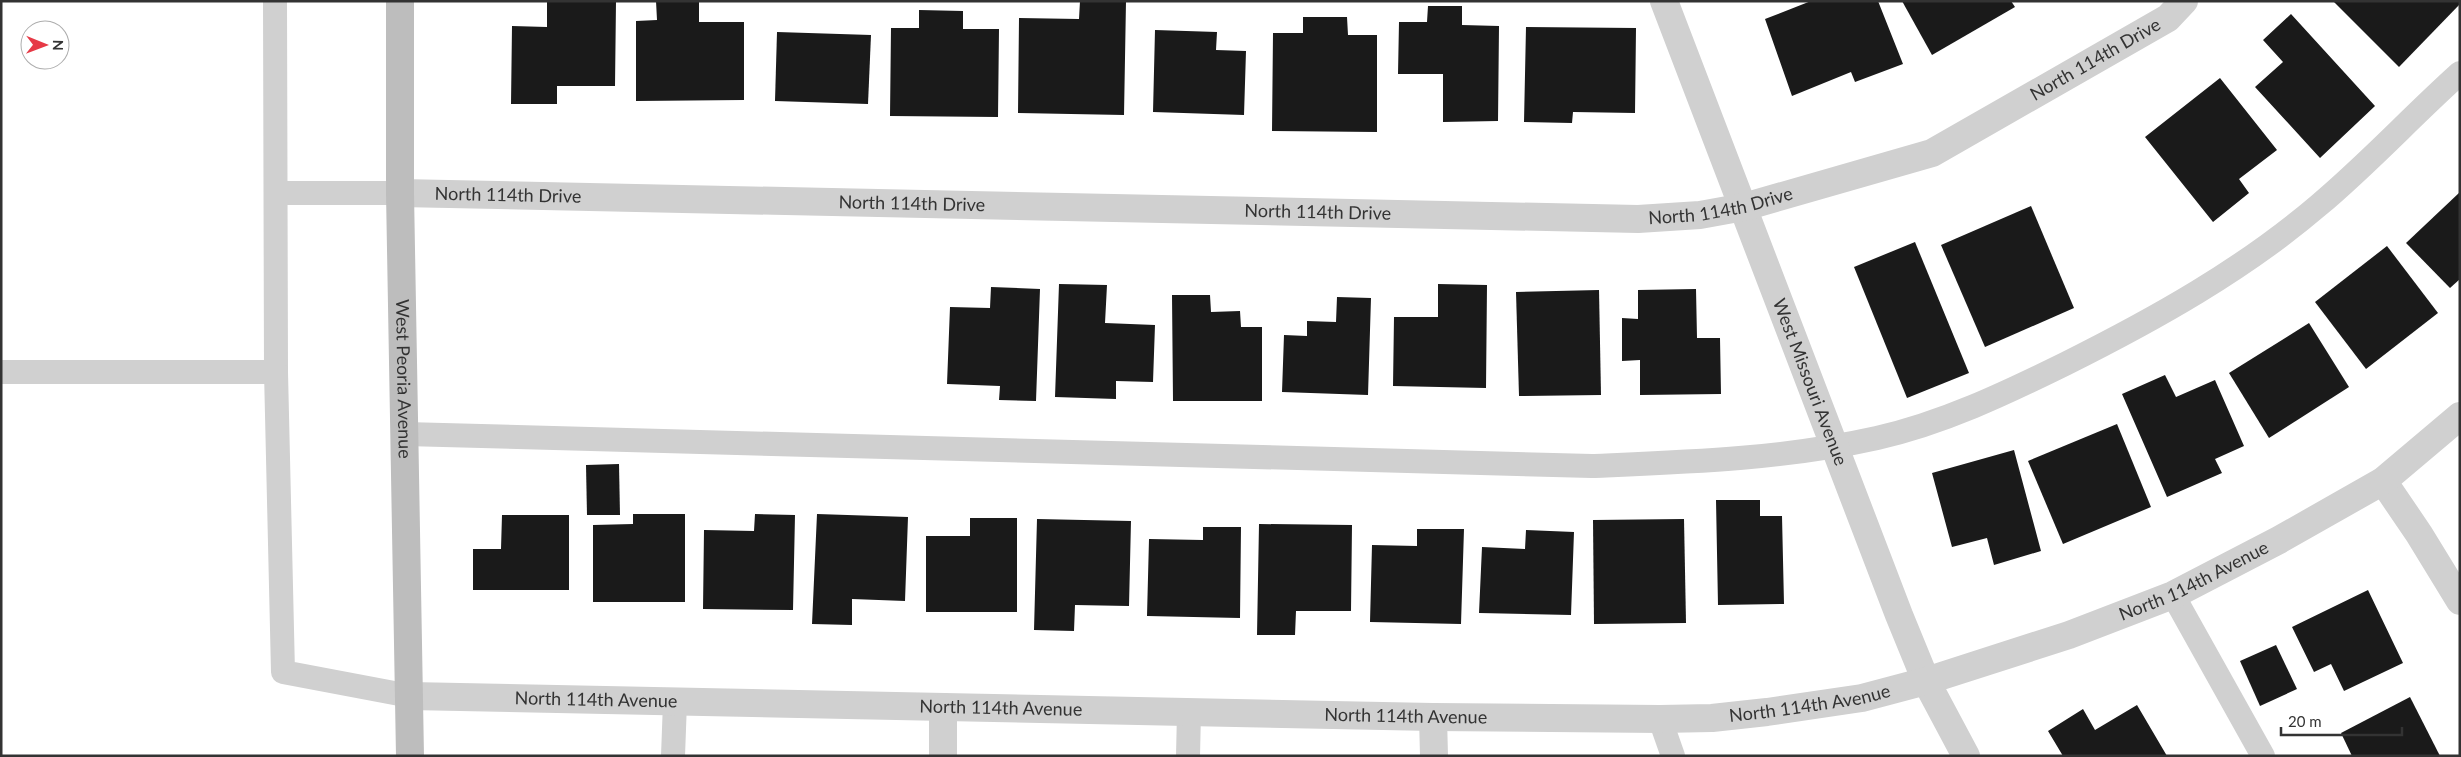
<svg xmlns="http://www.w3.org/2000/svg" width="2461" height="757" font-family="Lato,sans-serif">
<style>
.building{fill:#1a1a1a}
.lines{fill:none;stroke-linecap:round;stroke-linejoin:round}
.lane{stroke:#d0d0d0;stroke-width:24}
.street{stroke:#d0d0d0;stroke-width:28}
.secondary{stroke:#bdbdbd;stroke-width:28}
.labels{text-anchor:middle;stroke-width:5;stroke-linejoin:round;paint-order:stroke}
.street-label{font-size:18px;fill:#333;stroke:#fff}
</style>
<rect width="100%" height="100%" fill="#fff"/>
<!-- building -->
<g class="building">
<path d="M547,1H616L615,86H557V104H511L512,26L547,27Z"/>
<path d="M656,1H699V22H744V100L636,101V21L657,20Z"/>
<path d="M1080,1H1126L1124,115L1018,113L1019,18L1079,19Z"/>
<path d="M1811,1H1878L1903,64L1855,82L1851,72L1792,96L1765,19Z"/>
<path d="M1902,1H2011L2015,7L1932,55Z"/>
<path d="M2333,1H2460V4L2399,67Z"/>
<path d="M1428,6H1462V25L1499,26L1498,121L1443,122V74H1398L1399,22H1427Z"/>
<path d="M919,10L963,11V29H999L998,117L890,116L891,28H919Z"/>
<path d="M2291,14L2375,106L2320,158L2255,87L2283,62L2263,40Z"/>
<path d="M1303,17H1347L1348,35H1377V132L1272,131L1273,33H1303Z"/>
<path d="M1526,27L1636,28L1635,113L1573,112L1572,123L1524,122Z"/>
<path d="M1155,30L1217,32L1216,50L1246,51L1244,115L1153,112Z"/>
<path d="M777,32L871,35L868,104L775,101Z"/>
<path d="M2220,78L2277,150L2239,179L2249,193L2213,222L2145,137Z"/>
<path d="M2460,192V279L2450,288L2406,243Z"/>
<path d="M2031,206L2074,308L1985,347L1941,245Z"/>
<path d="M1915,242L1969,373L1907,398L1854,267Z"/>
<path d="M2387,246L2438,313L2366,369L2315,302Z"/>
<path d="M1059,284L1107,285L1105,323L1155,325L1153,382L1116,381V399L1055,397Z"/>
<path d="M1438,284L1487,285L1486,388L1393,386L1394,317H1438Z"/>
<path d="M991,287L1040,289L1036,401L999,400L1000,386L947,384L950,307L990,308Z"/>
<path d="M1696,289L1697,338H1720L1721,394L1640,395V360L1622,361V318L1638,319V290Z"/>
<path d="M1599,290L1601,395L1519,396L1516,292Z"/>
<path d="M1172,295H1210L1211,312L1240,311L1241,327H1262V401H1173Z"/>
<path d="M1337,297L1371,298L1368,395L1282,392L1284,335L1307,336V321L1336,322Z"/>
<path d="M2309,323L2349,387L2269,438L2229,373Z"/>
<path d="M2165,375L2176,397L2215,380L2244,446L2215,459L2222,473L2167,497L2122,394Z"/>
<path d="M2117,424L2151,507L2063,544L2028,461Z"/>
<path d="M2014,450L2041,551L1994,565L1987,538L1952,547L1932,473Z"/>
<path d="M619,464L620,515H587L586,465Z"/>
<path d="M1716,500H1760V516H1782L1784,604L1718,605Z"/>
<path d="M633,514H685V602H593V525L633,524Z"/>
<path d="M755,514L795,515L793,610L703,609L704,530L754,531Z"/>
<path d="M817,514L908,517L905,601L852,599V625L812,624Z"/>
<path d="M502,515H569V590H473V549H501Z"/>
<path d="M970,518H1017V612H926V536H970Z"/>
<path d="M1037,519L1131,521L1129,606L1075,605L1074,631L1034,630Z"/>
<path d="M1684,519L1686,623L1594,624L1593,520Z"/>
<path d="M1259,524L1352,525L1351,611H1296L1295,635H1257Z"/>
<path d="M1203,527H1241L1240,618L1147,616L1149,539L1203,540Z"/>
<path d="M1417,529H1464L1461,624L1370,622L1372,545L1417,546Z"/>
<path d="M1526,530L1574,532L1571,615L1479,613L1482,547L1525,549Z"/>
<path d="M2368,590L2403,663L2344,691L2331,664L2314,672L2292,627Z"/>
<path d="M2276,645L2297,689L2260,706L2240,661Z"/>
<path d="M2410,697L2440,756H2352L2341,733Z"/>
<path d="M2137,705L2167,756H2063L2048,731L2083,709L2095,730Z"/>
</g>
<g class="lines">
<!-- lane -->
<g class="lane">
<path d="M275,1L276,372L283,672L410,696"/>
<path d="M276,193H400"/>
<path d="M1,372H276"/>
<path d="M405,434L1592,466C1688,462 1783,459 1877,438C1943,423 2004,394 2065,364C2155,319 2243,270 2319,205C2368,164 2412,116 2460,73"/>
<path d="M2173,595L2263,756"/>
<path d="M1660,719L1673,756"/>
<path d="M673,756L675,702"/>
<path d="M1188,756L1189,712"/>
</g>
<!-- street -->
<g class="street">
<path id="s1" d="M1664,1L1899,615L1926,681L1966,756"/>
<path id="s2" d="M400,193L1638,219L1700,215L1744,207L1932,153L2168,18L2184,1"/>
<path d="M2383,481L2419,534L2460,601"/>
<path id="s3" d="M410,696L1433,717L1660,719L1712,718L1767,712L1862,698L1926,681L2069,635L2173,595L2279,540L2383,481L2460,416"/>
<path d="M1433,717L1434,756"/>
<path d="M943,756V707"/>
</g>
<!-- secondary -->
<path class="secondary" id="s4" d="M400,1V193L410,756"/>
</g>
<g class="labels">
<!-- street labels -->
<g class="street-label">
<text dy="6" stroke="none"><textPath href="#s2" startOffset="1729">North 114th Drive</textPath></text>
<text dy="6" stroke="none"><textPath href="#s2" startOffset="108">North 114th Drive</textPath></text>
<text dy="6" stroke="none"><textPath href="#s2" startOffset="512">North 114th Drive</textPath></text>
<text dy="6" stroke="none"><textPath href="#s2" startOffset="1322">North 114th Drive</textPath></text>
<text dy="6" stroke="none"><textPath href="#s2" startOffset="918">North 114th Drive</textPath></text>
<text dy="6" stroke="none"><textPath href="#s4" startOffset="378">West Peoria Avenue</textPath></text>
<text dy="6" stroke="none"><textPath href="#s1" startOffset="408">West Missouri Avenue</textPath></text>
<text dy="6" stroke="none"><textPath href="#s3" startOffset="1806">North 114th Avenue</textPath></text>
<text dy="6" stroke="none"><textPath href="#s3" startOffset="186">North 114th Avenue</textPath></text>
<text dy="6" stroke="none"><textPath href="#s3" startOffset="1401">North 114th Avenue</textPath></text>
<text dy="6" stroke="none"><textPath href="#s3" startOffset="591">North 114th Avenue</textPath></text>
<text dy="6" stroke="none"><textPath href="#s3" startOffset="996">North 114th Avenue</textPath></text>
</g>
</g>
<!-- border -->
<rect width="2461" height="757" fill="none" stroke="#333333" stroke-width="5"/>
<!-- north arrow -->
<g transform="translate(45 45) rotate(91)"><circle r="24" fill="#ffffff" stroke="#adadad"/>
<path d="M0-4L9 19L0 12L-9 19Z" fill="#e63946"/>
<text y="-8" font-size="14" font-weight="bold" text-anchor="middle" fill="#333333">N</text>
</g>
<!-- scale -->
<path d="M2281 727v8h121v-8" fill="none" stroke="#333333" stroke-width="2.5"/>
<text x="2288" y="727" font-size="15" fill="#333333" stroke="#ffffff" stroke-width="4" paint-order="stroke">20 m</text>
</svg>
